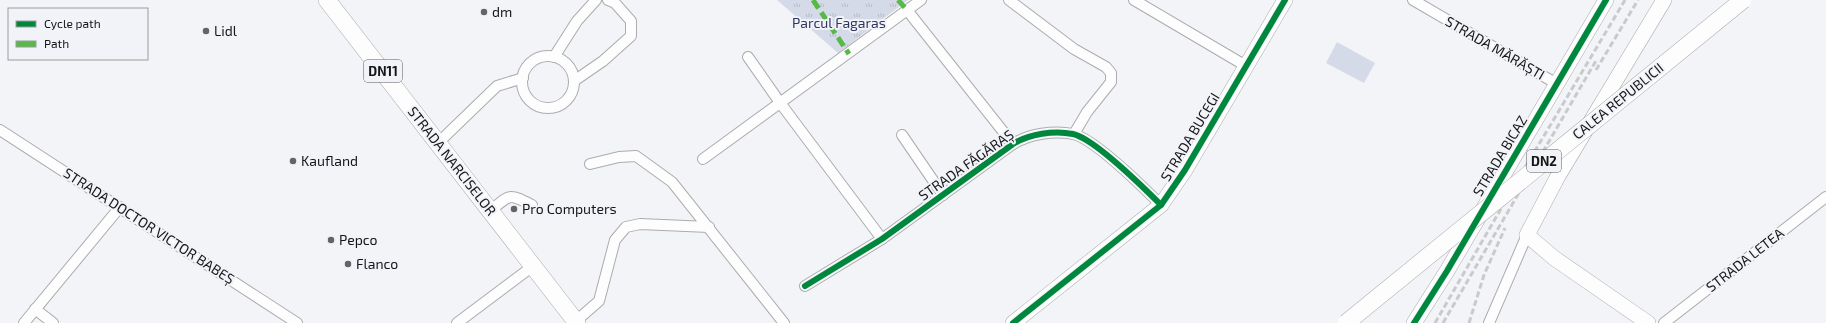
<svg xmlns="http://www.w3.org/2000/svg" width="1826" height="323" font-family="'Exo 2',sans-serif">
<style>
.grass{fill:url(#grass-tufts)}
.pitch{fill:#d5dae8}
.lines{fill:none;stroke-linecap:round;stroke-linejoin:round}
.street-casing{stroke:#acacae;stroke-width:12}
.secondary-casing{stroke:#acacae;stroke-width:16}
.primary-casing{stroke:#acacae;stroke-width:18}
.street{stroke:#fdfdfe;stroke-width:10}
.secondary{stroke:#fdfdfe;stroke-width:15}
.primary{stroke:#fdfdfe;stroke-width:17}
.rail{stroke:#cacacc;stroke-width:3;stroke-dasharray:6 3;stroke-linecap:butt}
.primary-bridge-casing{stroke:#acacae;stroke-width:18;stroke-linecap:butt}
.primary-bridge{stroke:#fdfdfe;stroke-width:17}
.quiet{stroke:#58b947;stroke-width:5;stroke-dasharray:10 5;stroke-linecap:butt}
.cycleway-casing{stroke:#f2f3f8;stroke-width:8}
.cycleway{stroke:#00873e;stroke-width:6}
.poi-dot{fill:#636465;stroke:#f2f3f8;stroke-width:1.5}
.labels{text-anchor:middle;stroke-width:4;stroke-linejoin:round;paint-order:stroke}
.shield{fill:#f2f3f8;stroke:#57585a;stroke-width:1}
.shield-label{font-size:13px;font-weight:bold;fill:#151617}
.poi-label{font-size:14px;fill:#151617;stroke:#f2f3f8;text-anchor:start}
.park-label{font-size:14px;fill:#2e3761;stroke:#f2f3f8}
.street-label{font-size:14px;fill:#151617;stroke:#f2f3f8}
</style>
<defs>
<pattern id="grass-tufts" width="24" height="20" patternUnits="userSpaceOnUse"><rect width="24" height="20" fill="#d5dae8"/><path d="M3 7l-1-3M5 7V3M7 7l1-3M15 17l-1-3M17 17v-4M19 17l1-3" fill="none" stroke="#b6bac6"/></pattern>
</defs>
<rect width="100%" height="100%" fill="#f3f4f7"/>
<!-- grass -->
<path class="grass" d="M777,0H908L838,53Z"/>
<!-- pitch -->
<path class="pitch" d="M1337,42L1375,63L1364,83L1326,63Z"/>
<g class="lines">
<!-- street casing -->
<g class="street-casing">
<g id="street">
<path d="M1009,0L1074,49L1106,67L1111,73V82L1087,112L1074,134"/>
<path d="M1134,0L1246,66"/>
<path d="M1413,0L1557,84"/>
<path d="M907,10L1013,144"/>
<circle cx="548" cy="82" r="26"/>
<path d="M554,57L577,21L596,0"/>
<path d="M748,57L781,104L882,239"/>
<path d="M574,81L603,61L631,36V21L615,3L608,0"/>
<path d="M0,130L297,323"/>
<path d="M902,135L943,195"/>
<path d="M438,143L497,86L523,78"/>
<path d="M703,159L921,0"/>
<path d="M590,164L619,157L636,156L672,182L784,323"/>
<path d="M490,211C511,194 508,193 532,205"/>
<path d="M805,286L882,239L1013,144C1029,134 1054,130 1073,134C1095,139 1144,188 1161,205"/>
<path d="M35,309L53,323"/>
<path d="M576,321L599,301L615,240L626,227L640,224L709,227"/>
<path d="M24,323L120,207"/>
<path d="M457,323L533,266"/>
<path d="M1489,323L1527,235"/>
<path d="M1664,323L1826,197"/>
</g>
</g>
<!-- secondary casing -->
<g class="secondary-casing">
<g id="secondary">
<path d="M1013,323L1161,205L1185,170L1285,0"/>
<path d="M1414,323L1447,271L1606,0"/>
<path d="M1648,323L1554,258L1527,235L1558,176L1664,0"/>
</g>
</g>
<!-- primary casing -->
<g class="primary-casing">
<path id="primary" d="M327,0L577,323"/>
</g>
<!-- street -->
<use href="#street" class="street"/>
<!-- secondary -->
<use href="#secondary" class="secondary"/>
<!-- primary -->
<use href="#primary" class="primary"/>
<!-- rail -->
<g class="rail">
<path d="M1596,70L1638,0"/>
<path d="M1435,323L1517,181L1625,0"/>
<path d="M1443,323L1597,59"/>
<path d="M1469,323L1484,275L1505,228"/>
</g>
<!-- primary-bridge casing -->
<g class="primary-bridge-casing">
<path id="primary-bridge" d="M1346,323L1743,0"/>
</g>
<!-- primary-bridge -->
<use href="#primary-bridge" class="primary-bridge"/>
<!-- quiet -->
<g class="quiet">
<path d="M813,0L849,54"/>
<path d="M898,0L907,10"/>
</g>
<!-- cycleway casing -->
<g class="cycleway-casing">
<g id="cycleway">
<path d="M805,286L882,239L1013,144C1029,134 1054,130 1073,134C1095,139 1144,188 1161,205"/>
<path d="M1013,323L1161,205L1185,170L1285,0"/>
<path d="M1414,323L1447,271L1606,0"/>
</g>
</g>
<!-- cycleway -->
<use href="#cycleway" class="cycleway"/>
</g>
<!-- markers -->
<g class="poi-dot">
<circle cx="484" cy="12" r="4"/>
<circle cx="206" cy="31" r="4"/>
<circle cx="293" cy="161" r="4"/>
<circle cx="514" cy="209" r="4"/>
<circle cx="331" cy="240" r="4"/>
<circle cx="348" cy="264" r="4"/>
</g>
<g class="labels">
<!-- shield labels -->
<g class="shield">
<rect x="364" y="60" width="38" height="22" rx="3"/>
<rect x="1527" y="150" width="34" height="22" rx="3"/>
</g>
<g class="shield-label">
<text x="383" y="76">DN11</text>
<text x="1544" y="166">DN2</text>
</g>
<!-- poi labels -->
<g class="poi-label">
<text x="492" y="17">dm</text>
<text x="214" y="36">Lidl</text>
<text x="301" y="166">Kaufland</text>
<text x="522" y="214">Pro Computers</text>
<text x="339" y="245">Pepco</text>
<text x="356" y="269">Flanco</text>
</g>
<!-- park labels -->
<g class="park-label">
<text x="839" y="28">Parcul Fagaras</text>
</g>
<!-- street labels -->
<g class="street-label">
<text transform="translate(1495 48) rotate(30)" y="5">STRADA MĂRĂȘTI</text>
<text transform="translate(1618 101) rotate(-39)" y="5">CALEA REPUBLICII</text>
<text transform="translate(1190 137) rotate(-59)" y="5">STRADA BUCEGI</text>
<text transform="translate(1500 156) rotate(-59)" y="5">STRADA BICAZ</text>
<text transform="translate(452 161) rotate(52)" y="5">STRADA NARCISELOR</text>
<text transform="translate(966 165) rotate(-35)" y="5">STRADA FĂGĂRAȘ</text>
<text transform="translate(149 226) rotate(33)" y="5">STRADA DOCTOR VICTOR BABEȘ</text>
<text transform="translate(1745 260) rotate(-38)" y="5">STRADA LETEA</text>
</g>
</g>
<!-- legend -->
<rect x="8" y="8" width="140" height="52" fill="#f2f3f8" stroke="#9a9b9e"/>
<rect x="16" y="21" width="20" height="6" fill="#00873e" stroke="#9a9b9e"/>
<text x="44" y="28" font-size="12" fill="#151617">Cycle path</text>
<rect x="16" y="41" width="20" height="6" fill="#58b947" stroke="#9a9b9e"/>
<text x="44" y="48" font-size="12" fill="#151617">Path</text>
</svg>
